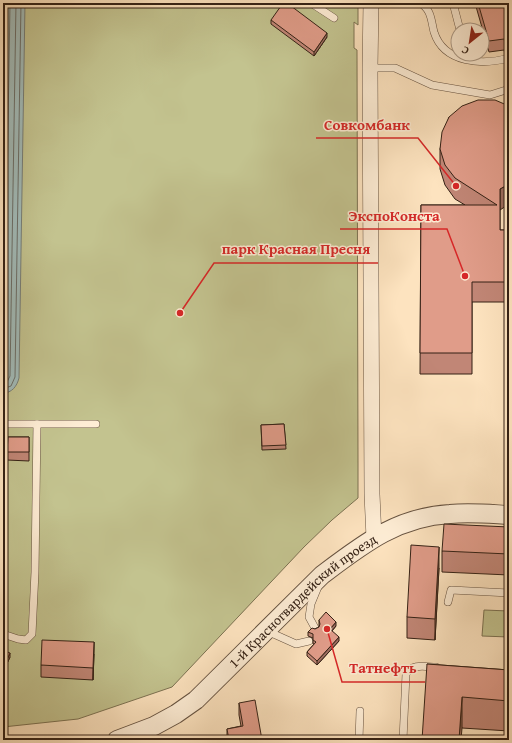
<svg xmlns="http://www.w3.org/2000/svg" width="512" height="743" font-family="'Gentium Book Plus',serif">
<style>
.green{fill:#c3c38f;stroke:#7c7252}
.water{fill:#a2bcba;stroke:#767e78}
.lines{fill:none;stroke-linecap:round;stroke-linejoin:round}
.shore{stroke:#6b6e68;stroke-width:1}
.service-casing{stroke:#665240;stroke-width:8}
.minor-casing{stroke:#665240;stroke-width:16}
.tertiary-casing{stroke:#665240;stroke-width:20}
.service{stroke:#feedd5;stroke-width:7}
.minor{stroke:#feedd5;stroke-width:15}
.tertiary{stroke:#feedd5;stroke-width:18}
.wall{fill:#c18676;stroke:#342115}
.shaded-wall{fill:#9d6d60;stroke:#342115}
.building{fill:#e09c89;stroke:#342115}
.labels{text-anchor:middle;stroke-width:3;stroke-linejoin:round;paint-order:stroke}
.street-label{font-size:14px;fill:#342115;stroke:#feedd5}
.leader{fill:none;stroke:#d62828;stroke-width:1.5}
.callout-dot{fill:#d62828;stroke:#feedd5;stroke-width:1.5}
.callout-label{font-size:15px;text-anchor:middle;font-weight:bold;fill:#d62828;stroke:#feedd5;stroke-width:3;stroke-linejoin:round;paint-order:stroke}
</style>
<rect width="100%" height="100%" fill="#fde3bf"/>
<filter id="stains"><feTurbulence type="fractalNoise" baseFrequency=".005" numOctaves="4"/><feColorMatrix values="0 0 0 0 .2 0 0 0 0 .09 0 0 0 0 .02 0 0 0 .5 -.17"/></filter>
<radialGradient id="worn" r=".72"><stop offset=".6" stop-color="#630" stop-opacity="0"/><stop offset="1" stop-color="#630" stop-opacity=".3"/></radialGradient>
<!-- green -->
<g class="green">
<path d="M3,3H358V25L354,22V48L357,50L358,463V498L332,520L304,547L172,687L78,719L3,727Z"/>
<path d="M484,610L509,611V637L482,636Z"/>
</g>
<!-- water -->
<path class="water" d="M5,3H25L19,378C17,386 12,393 3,393V143Z"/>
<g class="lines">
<!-- shore -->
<g class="shore">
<path d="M3,378L4,375L10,3"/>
<path d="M3,384L7,382L10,376L16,3"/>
<path d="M3,389L11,386L15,377L21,3"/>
</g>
<!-- service casing -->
<g class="service-casing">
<g id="service">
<path d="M311,3L334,18"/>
<path d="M420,3C432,10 431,21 434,32C444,64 483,65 509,58"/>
<path d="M453,3L460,30"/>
<path d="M370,68H395L432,85L490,95L509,89"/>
<path d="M3,424H96"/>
<path d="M448,602L451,590L509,593"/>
<path d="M315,628L309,617L311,604L318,587"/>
<path d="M267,631L296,644L309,641"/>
<path d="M3,634L18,639L26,640L32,634L35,572L37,424"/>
<path d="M359,740L360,711"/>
<path d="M403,740L406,674C412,663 426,667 436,667"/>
</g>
</g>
<!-- minor casing -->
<g class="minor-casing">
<path id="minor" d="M371,3L370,68L372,494L374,538"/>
</g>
<!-- tertiary casing -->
<g class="tertiary-casing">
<g id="tertiary">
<path id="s1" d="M117,740L154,726L176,714L196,700L322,575C363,544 397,517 450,514C470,512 490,514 509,515"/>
</g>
</g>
<!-- service -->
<use href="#service" class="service"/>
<!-- minor -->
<use href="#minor" class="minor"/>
<!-- tertiary -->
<use href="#tertiary" class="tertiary"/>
</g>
<!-- wall -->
<g class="wall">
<path d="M475,3H509V67L508,63V54H505L504,50L489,52Z"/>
<path d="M271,20L327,37L314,56L271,24Z"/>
<path d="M449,117L500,210V230H509V302H472V374H420L421,205H465L455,199L445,185L440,169V149Z"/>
<path d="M284,424L286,449L262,450L261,425Z"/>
<path d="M8,437H29V461L7,460Z"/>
<path d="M509,527V575L442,572V551Z"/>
<path d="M439,568L435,640L407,638V617Z"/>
<path d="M319,620L336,626L332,631L339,641L317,665L307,656V652L314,644H313V638L308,636V632L319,627Z"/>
<path d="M3,650L10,657L5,668H3Z"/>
<path d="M94,654L93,680L41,677V665Z"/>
<path d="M427,664L509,670V731L462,728Z"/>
<path d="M239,703L262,740H227V729L241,726L239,715Z"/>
</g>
<!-- shaded-wall -->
<g class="shaded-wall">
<path d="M327,33V37L314,56V52Z"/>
<path d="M509,184V204L500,210V189Z"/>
<path d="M439,547V568L435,640V619Z"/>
<path d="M336,622V626L330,633V629Z"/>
<path d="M339,637V641L317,665V661Z"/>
<path d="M94,642V654L93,680V668Z"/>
<path d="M10,653V657L5,668V664Z"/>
<path d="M462,697V728L461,740H459Z"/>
</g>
<!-- building -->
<g class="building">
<path d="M283,3H287L327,33L314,52L271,20Z"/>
<path d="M478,3H509V43H505L504,39L489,41Z"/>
<path d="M478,100H495L509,106V184L500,189V230H509V282H472V353H420L421,205H497L455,178L445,165L440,149L442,132L449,117L462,106Z"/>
<path d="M284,424L286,445L262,446L261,425Z"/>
<path d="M8,437H29V452H7Z"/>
<path d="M444,524L509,527V554L442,551Z"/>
<path d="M411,545L439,547L435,619L407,617Z"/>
<path d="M326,612L336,622L330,629L339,637L317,661L307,652L316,642L313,640V634L308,632L312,628L315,629L319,627L320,624L319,620Z"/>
<path d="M42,640L94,642L93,668L41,665Z"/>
<path d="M3,650L10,653L5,664L3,663Z"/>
<path d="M427,664L509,670V701L462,697L459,740H422Z"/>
<path d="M255,700L262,740H229L227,729L243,726L239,703Z"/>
</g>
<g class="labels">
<!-- street labels -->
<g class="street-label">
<text dy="5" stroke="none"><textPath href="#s1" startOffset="235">1-й Красногвардейский проезд</textPath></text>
</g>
</g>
<!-- callouts -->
<path class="leader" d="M456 186L418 138H316M465 276L447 229H340M180 313L214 263H378M327 629L342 682H425"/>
<g class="callout-dot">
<circle cx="456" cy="186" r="4"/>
<circle cx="465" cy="276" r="4"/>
<circle cx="180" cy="313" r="4"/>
<circle cx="327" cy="629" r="4"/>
</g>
<g class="callout-label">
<text x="367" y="130">Совкомбанк</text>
<text x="394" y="221">ЭкспоКонста</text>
<text x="296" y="254">парк Красная Пресня</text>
<text x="383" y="673">Татнефть</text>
</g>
<!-- margin -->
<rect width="512" height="743" fill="none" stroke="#fde3bf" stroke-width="16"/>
<rect x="4" y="4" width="504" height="735" fill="none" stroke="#342115" stroke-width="2"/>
<rect x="8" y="8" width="496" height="727" fill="none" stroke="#342115"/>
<!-- north arrow -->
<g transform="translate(470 42) rotate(210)"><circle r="19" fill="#feedd5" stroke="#ad9b88"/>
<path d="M0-3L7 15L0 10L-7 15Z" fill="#8f2418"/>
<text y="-6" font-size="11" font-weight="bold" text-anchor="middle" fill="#342115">С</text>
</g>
<rect width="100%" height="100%" filter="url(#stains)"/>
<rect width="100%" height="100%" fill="url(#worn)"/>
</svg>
